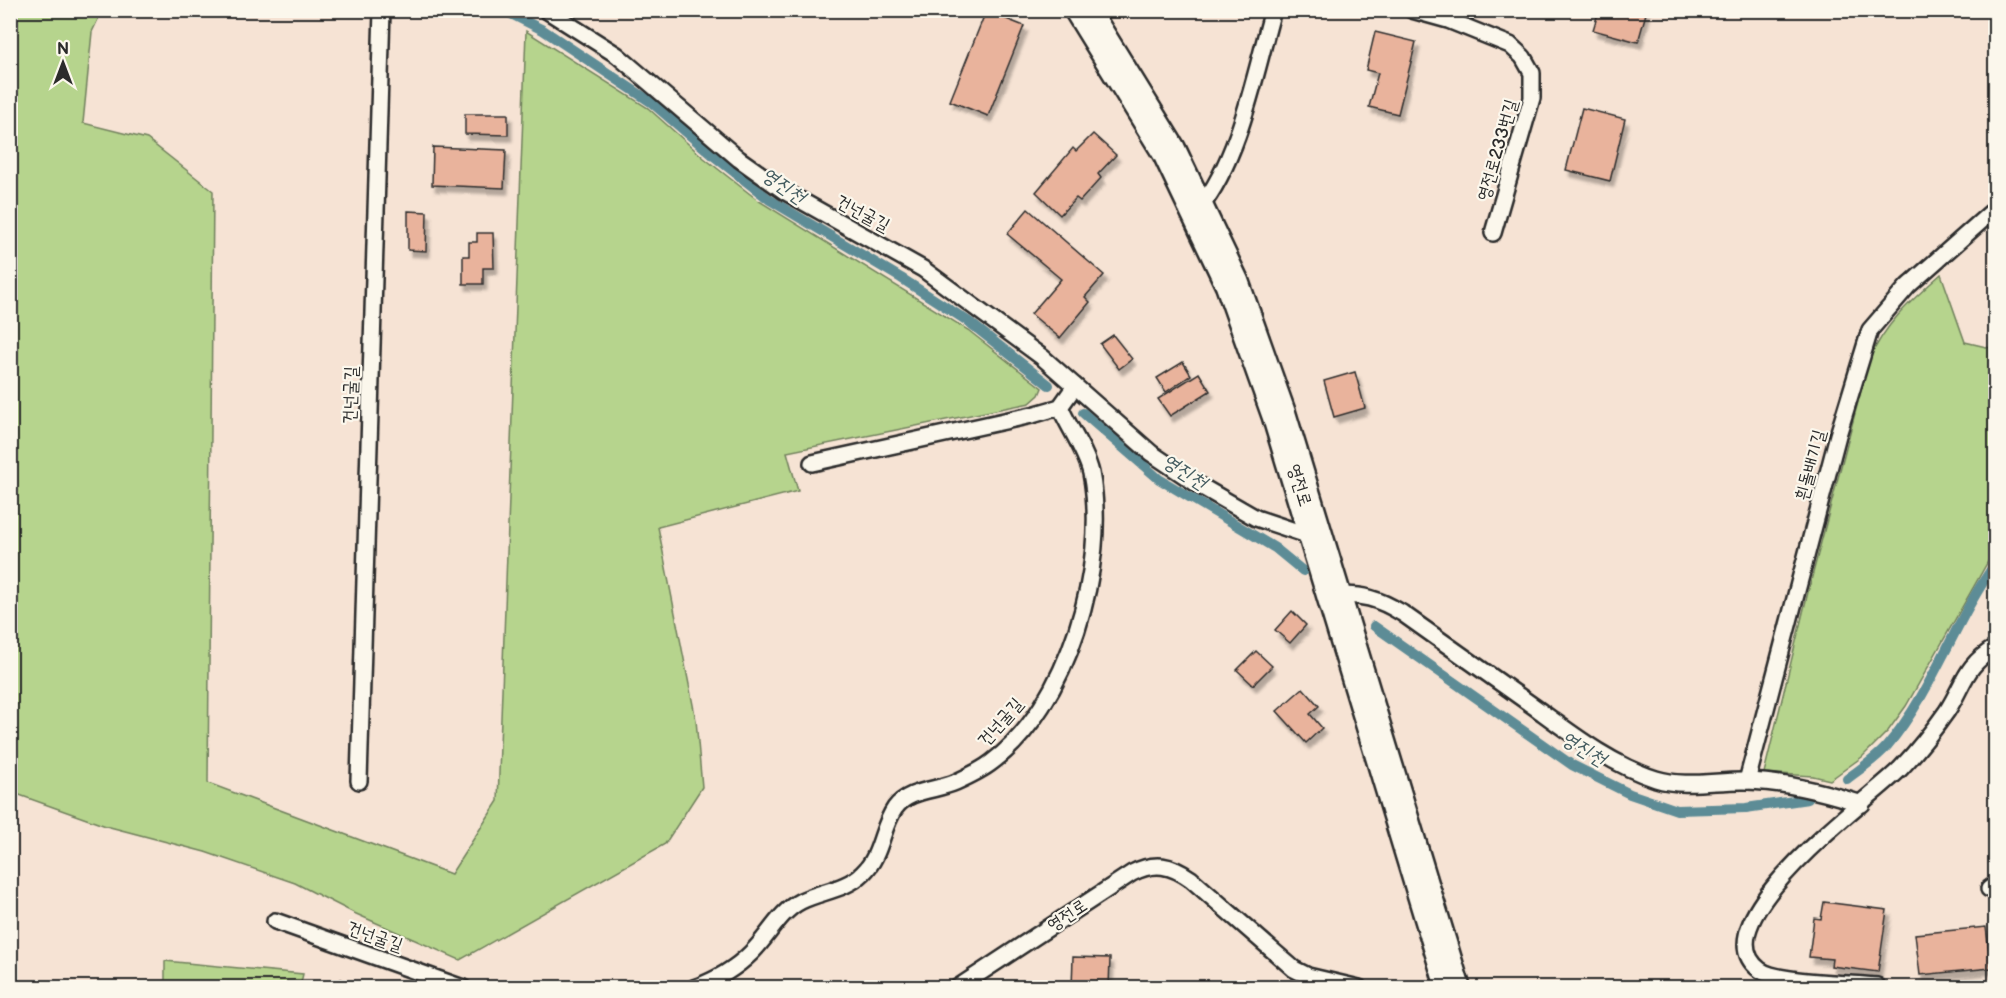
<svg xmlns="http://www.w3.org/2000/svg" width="2006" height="998" font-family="'Balsamiq Sans','Poor Story',sans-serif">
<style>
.green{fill:#b6d48d;stroke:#70805c;stroke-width:1.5}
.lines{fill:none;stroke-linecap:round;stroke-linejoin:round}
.stream{stroke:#5d8c96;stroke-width:10}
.building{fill:#e9b39c;stroke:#2b2b2b;stroke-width:1.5;filter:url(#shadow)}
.service-casing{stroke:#2b2b2b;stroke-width:20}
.tertiary-casing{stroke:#2b2b2b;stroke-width:38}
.service{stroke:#fbf7ec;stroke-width:15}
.tertiary{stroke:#fbf7ec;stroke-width:33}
.labels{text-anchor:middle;stroke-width:4.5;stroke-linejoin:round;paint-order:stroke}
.street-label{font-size:18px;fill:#2b2b2b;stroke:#fbf7ec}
.water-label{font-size:20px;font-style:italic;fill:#445c60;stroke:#fbf7ec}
</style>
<defs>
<filter id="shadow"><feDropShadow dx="3.5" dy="6" stdDeviation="1.5" flood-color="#0004"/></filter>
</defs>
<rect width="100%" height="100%" fill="#f6e3d4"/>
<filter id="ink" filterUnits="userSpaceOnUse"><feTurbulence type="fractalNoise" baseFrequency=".0167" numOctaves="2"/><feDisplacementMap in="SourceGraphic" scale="12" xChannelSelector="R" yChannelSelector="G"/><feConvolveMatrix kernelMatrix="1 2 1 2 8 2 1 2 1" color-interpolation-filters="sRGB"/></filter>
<g filter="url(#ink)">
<!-- green -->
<g class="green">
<path d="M15,10L102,11L92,32L83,123L147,139L213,191L208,783L451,874L498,801L526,31L648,108L704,158L759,201L968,330L1042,388L1039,395L1030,403L787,452L798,491L658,527L696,720L702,787L665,844L460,960L354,913L295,883L205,852L106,826L11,792L10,14Z"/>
<path d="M1941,274L1965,342L1995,349V549L1906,706L1888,731L1862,757L1830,780L1813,776L1764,773L1808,592L1869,360C1886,322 1911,301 1941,274Z"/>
<path d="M165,961L303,974L300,987H165Z"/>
</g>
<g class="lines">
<!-- stream -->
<g class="stream">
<path d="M503,10L543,30L651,102L714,156L770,200L901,278L969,322L1049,385"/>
<path d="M1083,413L1159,479L1275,548L1303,571"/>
<path d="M1374,626L1572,765L1630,794L1677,810L1746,808L1808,799"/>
<path d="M1847,779C1860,769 1876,759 1887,746C1933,692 1954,621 1996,563"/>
</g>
</g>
<!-- building -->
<g class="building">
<path d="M1599,10H1647L1638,42L1593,30Z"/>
<path d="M986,11L1024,26L988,116L950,101Z"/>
<path d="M1375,32L1416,42L1398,114L1369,107L1378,73L1366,70Z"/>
<path d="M1582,108L1625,119L1610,181L1566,170Z"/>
<path d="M465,114H508V135L465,134Z"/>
<path d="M1093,134L1116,155L1098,174L1101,178L1080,201L1076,198L1060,215L1036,192L1073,148L1076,151Z"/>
<path d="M433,147L506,150L504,188L432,185Z"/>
<path d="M1028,209L1104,275L1085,297L1090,302L1060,338L1031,314L1061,279L1007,234Z"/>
<path d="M408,211L427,212L426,251L408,250Z"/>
<path d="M477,233H493L494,268H483V284H463V256H469V242H477Z"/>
<path d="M1113,335L1132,359L1119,369L1100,344Z"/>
<path d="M1183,362L1191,375L1166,392L1157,378Z"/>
<path d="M1355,372L1365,408L1334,417L1324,381Z"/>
<path d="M1199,373L1210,391L1170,416L1158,399Z"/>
<path d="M1292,611L1306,625L1290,643L1275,630Z"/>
<path d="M1256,651L1272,666L1253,685L1237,670Z"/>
<path d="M1303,688L1319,706L1310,714L1322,728L1306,743L1277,711Z"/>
<path d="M1824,902L1887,910L1878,972L1831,966L1832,959L1809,957L1814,918L1821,919Z"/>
<path d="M1986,927L1991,968L1920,975L1915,934Z"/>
<path d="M1073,957L1110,958L1109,988H1072Z"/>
<path d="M341,979L359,988H337Z"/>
</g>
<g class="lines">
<!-- service casing -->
<g class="service-casing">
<g id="service">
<path d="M546,10L617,55L739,159L784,191L923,269L1042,357L1151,453L1197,484L1256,518L1316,538"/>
<path d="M1412,10L1448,20L1510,45L1523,57L1532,73V98L1493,233"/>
<path d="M1199,209C1240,158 1255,73 1273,10"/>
<path d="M812,463L1032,415L1060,407L1075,386"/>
<path d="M1334,596C1361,593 1379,599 1402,613C1447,645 1491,676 1536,708C1573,735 1612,765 1656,779C1685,788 1717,780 1747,781C1786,782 1825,792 1862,804"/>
<path d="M359,781L382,10"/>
<path d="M1747,781L1838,435L1870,330L1908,286L1996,208"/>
<path d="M1989,889L1996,884"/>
<path d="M275,921L463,988"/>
<path d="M1877,986C1852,983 1778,983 1760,970C1696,923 1872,798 1901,768C1918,750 1933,731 1947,711C1965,683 1964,666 1996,647"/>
<path d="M694,988C716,980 734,970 751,953C769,936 779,912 801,901C821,891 846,890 863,873C882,855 881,828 895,808C909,789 936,791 956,782C967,777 982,770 992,762C1068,706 1109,564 1091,473C1086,451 1069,428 1060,407"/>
<path d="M957,988L1132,873C1155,861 1171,865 1191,879L1294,969L1308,976L1359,988"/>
</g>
</g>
<!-- tertiary casing -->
<g class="tertiary-casing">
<path id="tertiary" d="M1082,10L1169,151L1232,283L1279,415L1453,988"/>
</g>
<!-- service -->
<use href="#service" class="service"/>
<!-- tertiary -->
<use href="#tertiary" class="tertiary"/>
</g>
</g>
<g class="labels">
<!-- street labels -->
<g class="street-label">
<text transform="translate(1497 150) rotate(-74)" y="6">영전로233번길</text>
<text transform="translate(863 213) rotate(28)" y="6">건넌굴길</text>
<text transform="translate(350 395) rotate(-88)" y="6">건넌굴길</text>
<text transform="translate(1810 465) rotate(-75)" y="6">흰돌배기길</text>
<text transform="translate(1300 485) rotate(73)" y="6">영전로</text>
<text transform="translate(1000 722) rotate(-49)" y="6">건넌굴길</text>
<text transform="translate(1067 915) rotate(-33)" y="6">영전로</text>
<text transform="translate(375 936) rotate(19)" y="6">건넌굴길</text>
</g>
<!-- water labels -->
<g class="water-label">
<text transform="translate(784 185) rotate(35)" y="7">영진천</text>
<text transform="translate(1185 471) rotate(33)" y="7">영진천</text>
<text transform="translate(1584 748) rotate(31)" y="7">영진천</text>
</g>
</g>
<!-- margin -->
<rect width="2006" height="998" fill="none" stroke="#fbf7ec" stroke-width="36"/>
<rect x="18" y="18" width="1970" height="962" fill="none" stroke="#2b2b2b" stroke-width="2" filter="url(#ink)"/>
<!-- north arrow -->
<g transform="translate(63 63)" stroke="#fbf7ec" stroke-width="4.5" paint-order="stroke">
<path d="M0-4.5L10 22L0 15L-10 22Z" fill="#2b2b2b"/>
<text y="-9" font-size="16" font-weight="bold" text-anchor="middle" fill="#2b2b2b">N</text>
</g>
</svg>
